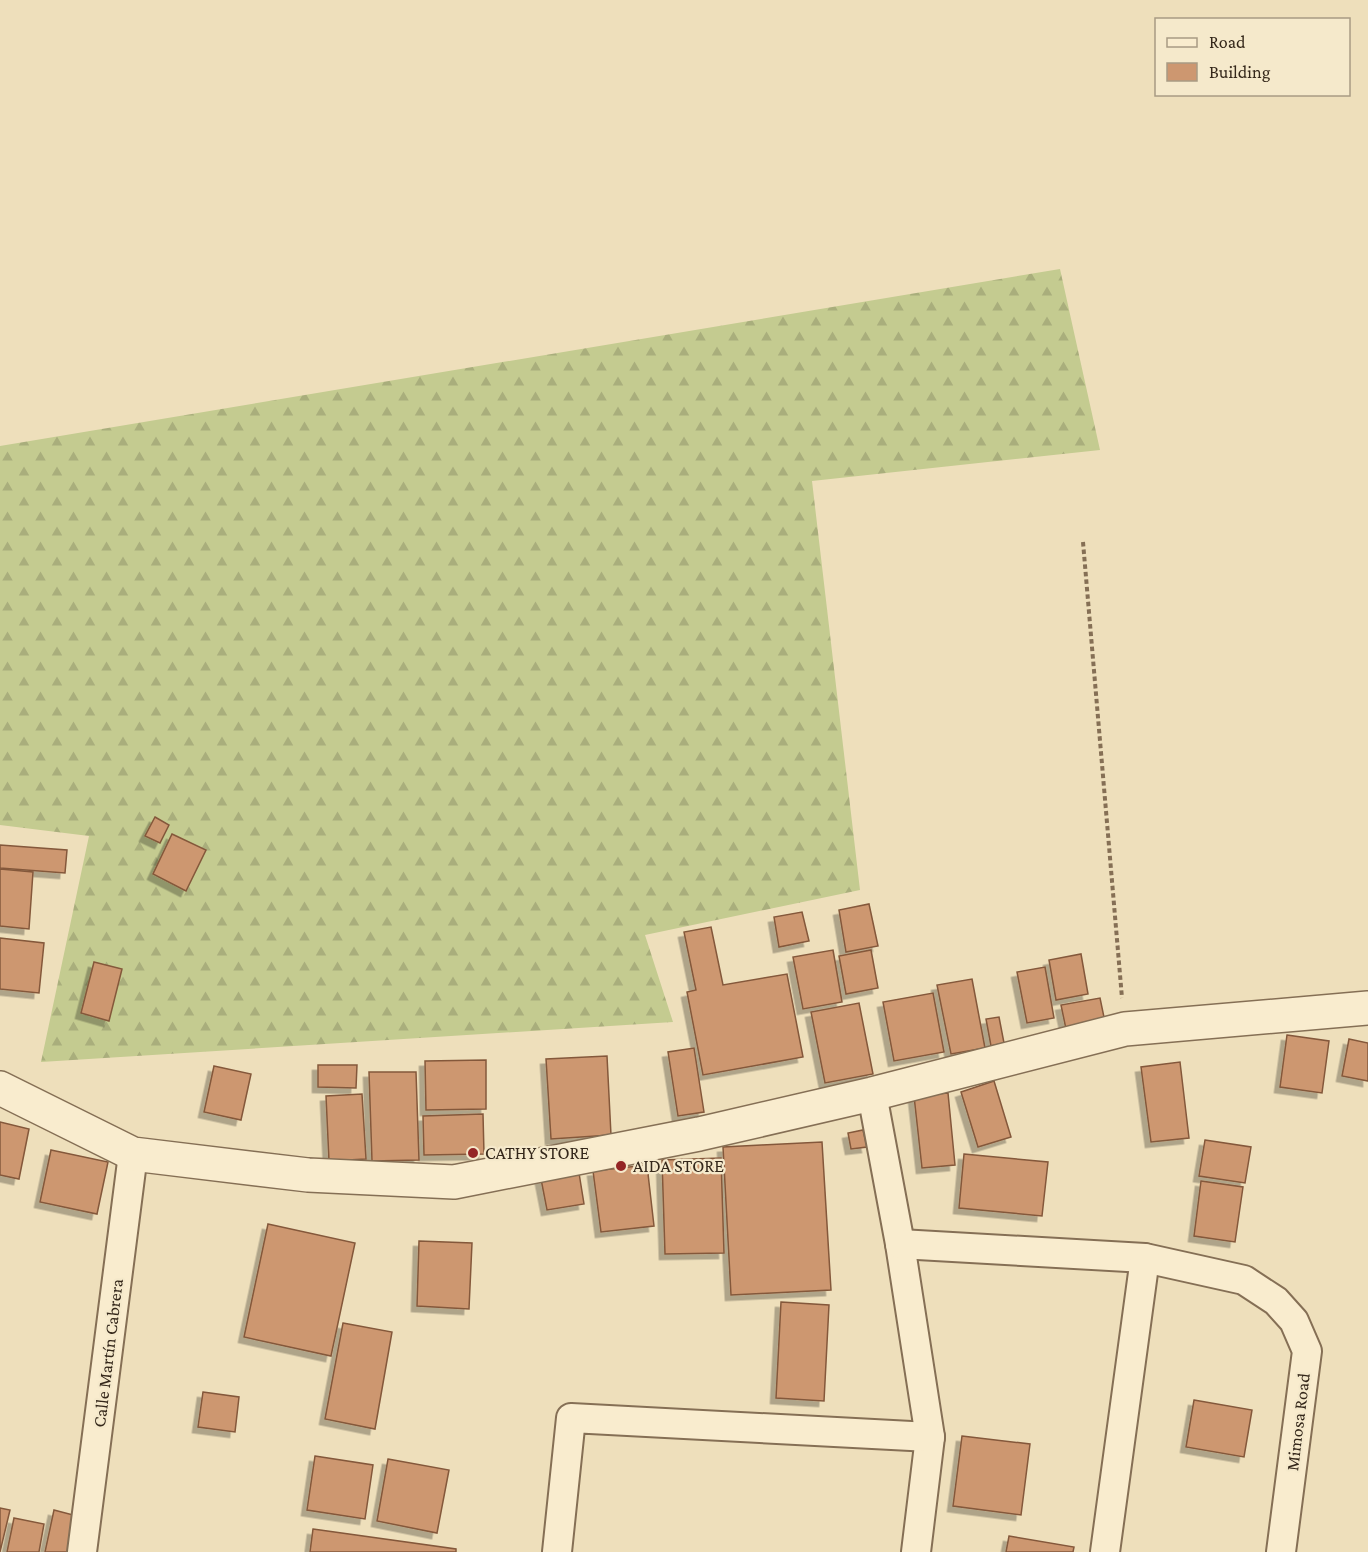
<svg xmlns="http://www.w3.org/2000/svg" width="1368" height="1552" font-family="'Crimson Pro',serif">
<style>
.forest{fill:url(#forest-firs)}
.building{fill:#cd9770;stroke:#84583b;stroke-width:1.5;filter:url(#shadow)}
.lines{fill:none;stroke-linecap:round;stroke-linejoin:round}
.minor-casing{stroke:#856f55;stroke-width:32}
.tertiary-casing{stroke:#856f55;stroke-width:36}
.path{stroke:#856f55;stroke-width:4;stroke-dasharray:4.5 3;stroke-linecap:butt}
.minor{stroke:#f9ecce;stroke-width:28}
.tertiary{stroke:#f9ecce;stroke-width:33}
.poi-dot{fill:#942525;stroke:#f5e9cb;stroke-width:2}
.labels{text-anchor:middle;stroke-width:4.5;stroke-linejoin:round;paint-order:stroke}
.poi-label{font-size:18px;fill:#34271a;stroke:#f5e9cb;text-anchor:start}
.street-label{font-size:18px;fill:#34271a;stroke:#f5e9cb}
</style>
<defs>
<pattern id="forest-firs" width="22" height="20" patternUnits="userSpaceOnUse" patternTransform="scale(1.5)"><rect width="22" height="20" fill="#c4cb90"/><path d="M5 1l3.5 6h-7zM16 11l3.5 6h-7z" fill="#a9ae7c"/></pattern>
<filter id="shadow"><feDropShadow dx="-5.5" dy="5.5" stdDeviation="0" flood-color="#0004"/></filter>
</defs>
<rect width="100%" height="100%" fill="#eedfbb"/>
<!-- forest -->
<path class="forest" d="M1060,269L1100,450L812,481L860,890L645,935L673,1022L41,1062L89,836L0,825V446Z"/>
<!-- building -->
<g class="building">
<path d="M155,817L169,825L160,843L145,836Z"/>
<path d="M172,834L206,850L186,891L153,874Z"/>
<path d="M0,845L67,850L65,873L0,868Z"/>
<path d="M0,869L33,872L29,929L0,926Z"/>
<path d="M869,904L878,946L846,952L839,910Z"/>
<path d="M802,912L809,941L779,947L774,917Z"/>
<path d="M711,927L723,985L787,974L803,1057L703,1075L687,992L696,990L684,932Z"/>
<path d="M0,938L44,943L39,993L0,989Z"/>
<path d="M833,950L842,1002L803,1009L793,957Z"/>
<path d="M871,950L878,988L846,994L839,956Z"/>
<path d="M1081,954L1088,994L1056,1000L1049,960Z"/>
<path d="M94,962L122,969L109,1021L81,1013Z"/>
<path d="M1045,967L1054,1018L1027,1023L1017,972Z"/>
<path d="M972,979L985,1048L951,1054L937,985Z"/>
<path d="M933,993L944,1052L894,1061L883,1002Z"/>
<path d="M1100,998L1105,1022L1066,1029L1061,1005Z"/>
<path d="M859,1003L873,1074L825,1083L811,1012Z"/>
<path d="M999,1017L1004,1043L991,1046L986,1019Z"/>
<path d="M1287,1035L1329,1041L1322,1093L1280,1087Z"/>
<path d="M1349,1039L1368,1043V1081L1342,1076Z"/>
<path d="M694,1048L704,1112L678,1116L668,1052Z"/>
<path d="M607,1056L611,1135L551,1139L546,1059Z"/>
<path d="M486,1060V1109L426,1110L425,1061Z"/>
<path d="M1180,1062L1189,1138L1151,1142L1141,1067Z"/>
<path d="M318,1065H357L356,1088L318,1087Z"/>
<path d="M214,1066L251,1074L241,1120L204,1112Z"/>
<path d="M369,1072H416L419,1160L372,1161Z"/>
<path d="M994,1081L1011,1137L978,1147L961,1092Z"/>
<path d="M948,1093L955,1165L922,1168L914,1096Z"/>
<path d="M362,1094L366,1159L329,1161L326,1096Z"/>
<path d="M483,1114L484,1154L424,1155L423,1116Z"/>
<path d="M0,1122L29,1129L19,1179L0,1175Z"/>
<path d="M863,1130L867,1147L851,1149L848,1133Z"/>
<path d="M1205,1140L1251,1147L1245,1183L1199,1176Z"/>
<path d="M822,1142L831,1290L731,1295L723,1147Z"/>
<path d="M51,1150L108,1162L97,1214L40,1202Z"/>
<path d="M964,1154L1048,1162L1042,1216L959,1208Z"/>
<path d="M721,1158L724,1253L665,1254L662,1160Z"/>
<path d="M647,1165L654,1226L601,1232L593,1171Z"/>
<path d="M579,1173L584,1204L547,1210L541,1179Z"/>
<path d="M1201,1181L1243,1187L1235,1242L1194,1236Z"/>
<path d="M268,1224L355,1243L331,1356L244,1337Z"/>
<path d="M419,1241L472,1243L469,1309L417,1306Z"/>
<path d="M781,1302L829,1305L824,1401L776,1398Z"/>
<path d="M343,1323L392,1332L375,1429L325,1419Z"/>
<path d="M203,1392L239,1397L235,1432L198,1427Z"/>
<path d="M1194,1400L1252,1410L1244,1457L1186,1447Z"/>
<path d="M962,1436L1030,1444L1021,1515L953,1506Z"/>
<path d="M315,1456L373,1465L365,1519L307,1510Z"/>
<path d="M388,1459L449,1470L437,1533L377,1521Z"/>
<path d="M0,1508L10,1510L0,1552Z"/>
<path d="M54,1510L77,1516L69,1552H45Z"/>
<path d="M14,1518L44,1524L39,1552H7Z"/>
<path d="M313,1529L456,1549V1552H310Z"/>
<path d="M1009,1536L1074,1547L1073,1552H1006Z"/>
</g>
<g class="lines">
<!-- minor casing -->
<g class="minor-casing">
<g id="minor">
<path d="M872,1094L900,1244L930,1437L916,1552"/>
<path d="M900,1244L1145,1258L1244,1280L1276,1301L1294,1321L1307,1351L1281,1552"/>
<path d="M82,1552L133,1154"/>
<path d="M557,1552L571,1418L930,1437"/>
<path d="M1105,1552L1145,1258"/>
</g>
</g>
<!-- tertiary casing -->
<g class="tertiary-casing">
<path id="tertiary" d="M0,1088L133,1154L308,1175L454,1182L699,1134L872,1094L1125,1029L1368,1008"/>
</g>
<!-- path -->
<path class="path" d="M1083,542L1122,998"/>
<!-- minor -->
<use href="#minor" class="minor"/>
<!-- tertiary -->
<use href="#tertiary" class="tertiary"/>
</g>
<!-- markers -->
<g class="poi-dot">
<circle cx="473" cy="1153" r="6"/>
<circle cx="621" cy="1166" r="6"/>
</g>
<g class="labels">
<!-- poi labels -->
<g class="poi-label">
<text x="485" y="1159">CATHY STORE</text>
<text x="633" y="1172">AIDA STORE</text>
</g>
<!-- street labels -->
<g class="street-label">
<text transform="translate(108 1353) rotate(-83)" y="6">Calle Martín Cabrera</text>
<text transform="translate(1298 1422) rotate(-83)" y="6">Mimosa Road</text>
</g>
</g>
<!-- legend -->
<rect x="1155" y="18" width="195" height="78" fill="#f5e9cb" stroke="#a89b84" stroke-width="1.5"/>
<rect x="1167" y="38" width="30" height="9" fill="#f9ecce" stroke="#a89b84" stroke-width="1.5"/>
<text x="1209" y="48" font-size="18" fill="#34271a">Road</text>
<rect x="1167" y="63" width="30" height="18" fill="#cd9770" stroke="#a89b84" stroke-width="1.5"/>
<text x="1209" y="78" font-size="18" fill="#34271a">Building</text>
</svg>
